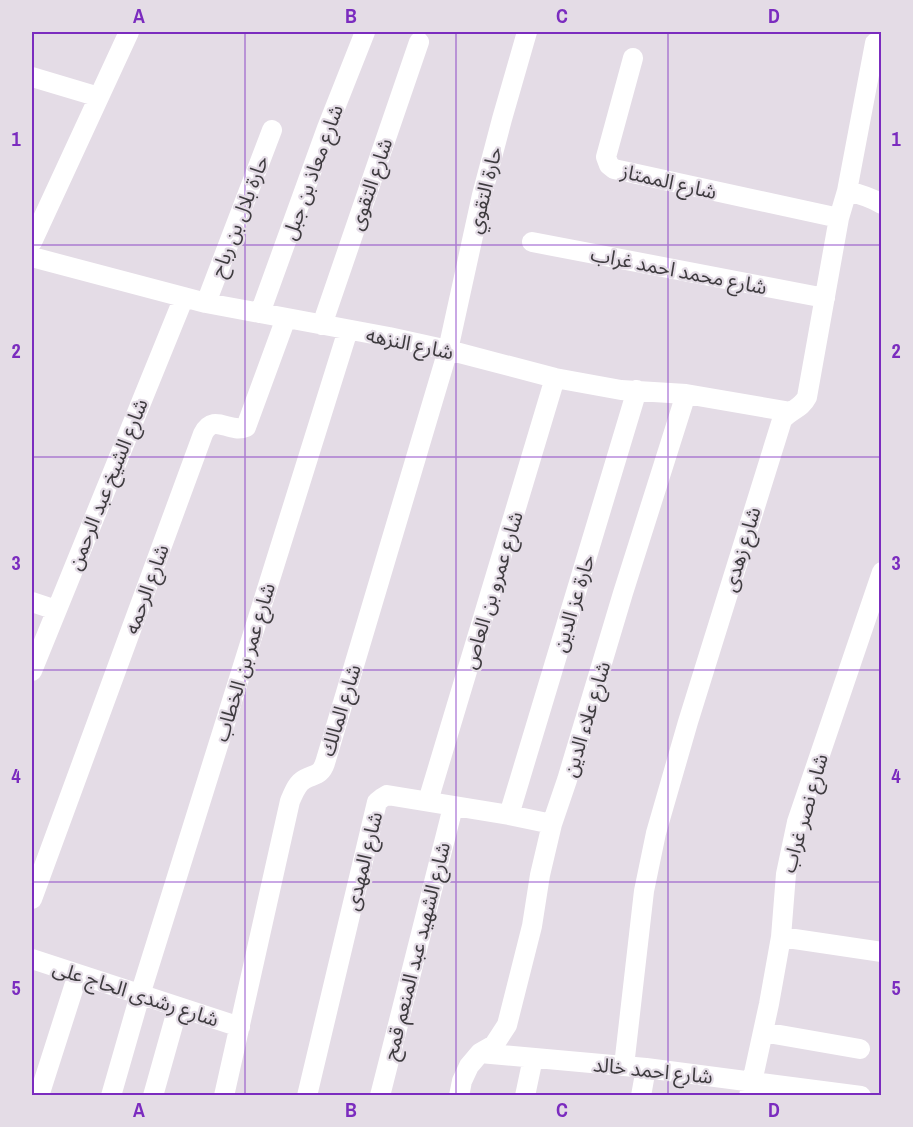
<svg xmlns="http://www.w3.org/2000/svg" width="913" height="1127" viewBox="0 0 913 1127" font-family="'Archivo Narrow','Noto Sans Arabic',sans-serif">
	<rect width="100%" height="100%" fill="#e4dce6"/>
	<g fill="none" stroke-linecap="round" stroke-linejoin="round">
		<path stroke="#fff" stroke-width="20" d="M633 58 606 157 609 165 614 169 839 218
			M32 77 99 97
			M847 191C860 194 870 197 882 204
			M32 242 129 32
			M532 242 825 298
			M32 257 206 303 389 337 448 350 555 378 621 390 686 394 791 412
			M206 303 272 130
			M260 313 327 128 365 32
			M322 325 419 42
			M32 602 56 610
			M32 671 184 297
			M428 801 555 378
			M509 815 637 390
			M32 899 203 434C214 412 229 434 246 427L286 318
			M781 937 882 952
			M32 959 240 1027
			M763 1032 860 1049
			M480 1053 646 1068 861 1096
			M624 1066 644 891 656 833 688 722 782 420C790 410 801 409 807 397L839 218 847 191 875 43
			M39 1096 78 974
			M111 1096 140 995 348 330
			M153 1096 178 1007
			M224 1096 290 801C294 792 297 783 305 779 315 774 321 775 325 763L448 350 482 195 502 119 527 32
			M307 1096 377 802 382 798 387 795 509 815 552 824
			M380 1096 453 807
			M459 1096 462 1081 469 1066 480 1053 494 1045 507 1025 532 926 540 875 552 824 567 780 623 593 686 394
			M525 1096 533 1058
			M641 1096 646 1068
			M749 1096 769 1004 781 937 786 874 797 822 882 572"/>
	</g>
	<path fill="none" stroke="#7b2cbf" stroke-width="1.5" stroke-opacity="0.55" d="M245 32V1096M456 32V1096M668 32V1096M32 245H882M32 457H882M32 670H882M32 882H882"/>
	<g text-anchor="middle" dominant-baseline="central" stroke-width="4.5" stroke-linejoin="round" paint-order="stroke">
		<g font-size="20" fill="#3e3b3f" stroke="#e4dce6">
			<text transform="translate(312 172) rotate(-70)">شارع معاذ بن جبل</text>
			<text transform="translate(669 181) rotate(13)">شارع الممتاز</text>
			<text transform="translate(370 184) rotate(-71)">شارع التقوى</text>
			<text transform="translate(484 190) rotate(-76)">حارة التقوي</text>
			<text transform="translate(239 216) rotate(-69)">حارة بلال بن رباح</text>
			<text transform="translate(679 270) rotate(11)">شارع محمد احمد غراب</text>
			<text transform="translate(410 343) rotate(12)">شارع النزهه</text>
			<text transform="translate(107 484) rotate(-68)">شارع الشيخ عبد الرحمن</text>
			<text transform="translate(741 549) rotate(-73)">شارع زهدى</text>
			<text transform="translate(146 589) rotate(-70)">شارع الرحمه</text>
			<text transform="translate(492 590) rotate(-73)">شارع عمرو بن العاص</text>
			<text transform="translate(573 603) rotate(-73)">حارة عز الدين</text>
			<text transform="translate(244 662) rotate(-73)">شارع عمر بن الخطاب</text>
			<text transform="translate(340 710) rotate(-73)">شارع المالك</text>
			<text transform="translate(586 719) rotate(-73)">شارع علاء الدين</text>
			<text transform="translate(804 813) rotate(-74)">شارع نصر غراب</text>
			<text transform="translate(363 861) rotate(-76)">شارع المهدى</text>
			<text transform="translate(416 951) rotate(-76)">شارع الشهيد عبد المنعم قمح</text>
			<text transform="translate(136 993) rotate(18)">شارع رشدى الحاج على</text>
			<text transform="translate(653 1070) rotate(6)">شارع احمد خالد</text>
		</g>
	</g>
	<rect width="913" height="1127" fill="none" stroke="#e4dce6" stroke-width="66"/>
	<rect x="33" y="33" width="847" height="1061" fill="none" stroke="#7b2cbf" stroke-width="2"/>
	<g font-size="20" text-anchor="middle" font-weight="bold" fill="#7b2cbf">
		<text x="139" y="23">A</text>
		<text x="351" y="23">B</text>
		<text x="562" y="23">C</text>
		<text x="774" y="23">D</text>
		<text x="16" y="146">1</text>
		<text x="896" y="146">1</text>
		<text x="16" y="358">2</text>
		<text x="896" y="358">2</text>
		<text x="16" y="570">3</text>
		<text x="896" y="570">3</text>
		<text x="16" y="783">4</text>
		<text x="896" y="783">4</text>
		<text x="16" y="995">5</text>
		<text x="896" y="995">5</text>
		<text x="139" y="1117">A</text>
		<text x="351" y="1117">B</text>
		<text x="562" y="1117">C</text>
		<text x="774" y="1117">D</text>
	</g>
</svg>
